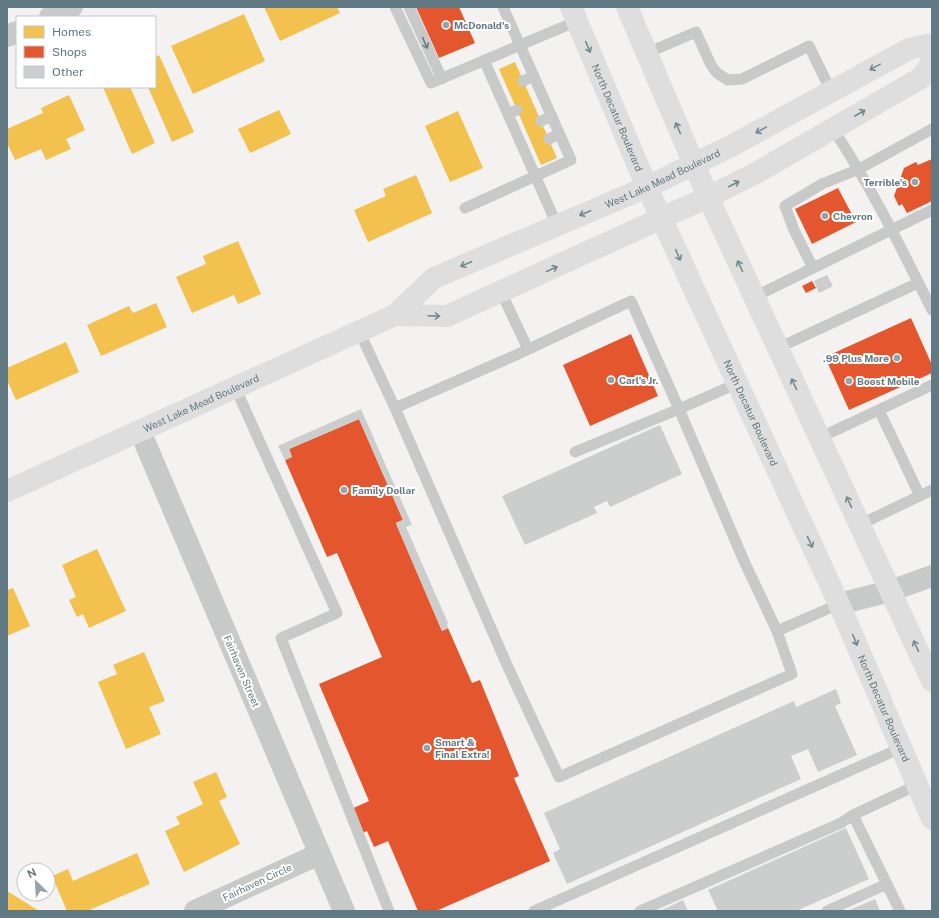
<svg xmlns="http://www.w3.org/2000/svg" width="939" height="918" viewBox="0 0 939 918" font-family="'Public Sans',sans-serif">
	<rect width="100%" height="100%" fill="#f3f2f0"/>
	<path fill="#f2c14e" d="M264 7H337L340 13 280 41Z
		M244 14 265 61 193 94 171 46Z
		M159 55 194 132 172 142 148 87H155V57Z
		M515 62 557 158 541 165 499 69Z
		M103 87H130L155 143 132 154Z
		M69 95 85 130 66 139 71 149 46 160 41 149 15 160 7 143V129L43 113 41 108Z
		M279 110 291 134 250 153 238 129Z
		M458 111 483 168 450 182 425 126Z
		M416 175 432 213 368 242 354 210 386 196 383 189Z
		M238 241 261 294 238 304 234 295 192 313 176 277 206 264 203 256Z
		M156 303 167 327 101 356 87 325 129 306 133 313Z
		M66 342 79 372 16 400 7 380V368Z
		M97 549 126 611 89 628 83 614 77 617 69 600 76 597 62 565Z
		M13 588 30 626 7 636V590Z
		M144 652 165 701 149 707 161 734 126 749 98 682 117 674 113 665Z
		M216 772 227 797 219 801 240 844 184 872 165 831 180 824 176 817 203 804 193 782Z
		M137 853 150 884 87 911H67L52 876 68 869 73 881Z
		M7 891 39 911H7Z"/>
	<path fill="#e4572e" d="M416 7H459L475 43 439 58Z
		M932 159V201L907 213 902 204 899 206 894 196 904 168 916 162 918 165Z
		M838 188 856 222 812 244 795 209Z
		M812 281 816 288 806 293 802 286Z
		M911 318 932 365V373L849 410 825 357Z
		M631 334 658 396 590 426 563 365Z
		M359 419 403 520 396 523 397 526 442 631 448 628 472 683 480 680 519 776 514 778 550 861 436 911H418L388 841 374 847 367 831 360 834 349 810 369 801 319 684 382 657 337 553 327 557 285 460 292 457 289 449Z"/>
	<path fill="#cccecd" d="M827 275 833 286 819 293 814 281Z
		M361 409 412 525 406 527 448 623 447 624 448 628 442 631 396 523 403 520 359 419 289 449 292 457 285 460 278 446Z
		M660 425 682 474 610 507 607 501 594 507 597 513 525 545 502 496Z
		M836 689 841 703 835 706 857 755 818 772 808 749 791 756 801 779 567 884 553 853 560 849 544 813 794 701 796 707Z
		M846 828 869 879 796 911H718L708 890Z
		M875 899 880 911H847Z
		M683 900 688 911H660Z"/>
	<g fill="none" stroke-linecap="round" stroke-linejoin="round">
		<path stroke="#c8caca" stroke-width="11" d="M395 7 431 83 577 21
			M409 7 442 79
			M647 53 696 32 711 65 717 73 728 80 742 79 809 46 831 91
			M484 60 557 225
			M523 81 534 76
			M508 114 517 110
			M541 121 552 116
			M833 129C871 186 901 248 932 310
			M549 139 559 134
			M465 208 571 160 503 7
			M813 268 932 210
			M501 292 528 349
			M754 297 813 268 794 230 785 206 822 184 859 169 932 129
			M359 331 395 408 516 355 631 301 679 409 736 384
			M778 348 918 283
			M235 387 337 613 281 638 389 911
			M395 408 507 665 559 777 792 674 777 631 839 604
			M879 410 920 496
			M819 438 932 385
			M575 452 679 409 744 561 777 631
			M859 525 932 490
			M534 911 901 748
			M640 911 841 823 853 815
			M827 911 887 884
			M900 911 853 815 917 785"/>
		<path stroke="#c8caca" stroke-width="22" d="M50 17 72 7
			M7 36 17 32
			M140 431 344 911
			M839 604 890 591 932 576
			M195 911 319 854"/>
		<g stroke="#dedede" stroke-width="22">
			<path id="s1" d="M571 7 647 187 839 604 932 819"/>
			<path d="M627 7 708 197 932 681"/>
			<path d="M395 315 447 316 708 197 756 173 921 78 932 62"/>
			<path id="s2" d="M7 491 395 315 434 278 647 187 733 145 909 49 932 44"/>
		</g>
	</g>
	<defs><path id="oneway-shaft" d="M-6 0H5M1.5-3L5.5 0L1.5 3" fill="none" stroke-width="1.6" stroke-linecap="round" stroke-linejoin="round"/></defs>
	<use stroke="#667d86" href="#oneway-shaft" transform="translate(425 43) rotate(66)"/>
	<g stroke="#748890">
		<use href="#oneway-shaft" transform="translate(588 47) rotate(67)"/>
		<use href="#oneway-shaft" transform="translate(875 67) rotate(151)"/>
		<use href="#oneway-shaft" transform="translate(860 113) rotate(-30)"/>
		<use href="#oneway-shaft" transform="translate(678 128) rotate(-113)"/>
		<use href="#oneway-shaft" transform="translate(761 130) rotate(151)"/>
		<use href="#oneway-shaft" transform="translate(734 184) rotate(-27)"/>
		<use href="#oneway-shaft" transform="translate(585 213) rotate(157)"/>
		<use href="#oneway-shaft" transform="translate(678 255) rotate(66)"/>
		<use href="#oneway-shaft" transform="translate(466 264) rotate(157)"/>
		<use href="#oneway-shaft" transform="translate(740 266) rotate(-115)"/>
		<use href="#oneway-shaft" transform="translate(552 269) rotate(-24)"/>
		<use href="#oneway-shaft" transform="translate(434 316) rotate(2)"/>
		<use href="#oneway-shaft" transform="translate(794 384) rotate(-115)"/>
		<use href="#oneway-shaft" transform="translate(849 502) rotate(-115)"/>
		<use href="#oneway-shaft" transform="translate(810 542) rotate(65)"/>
		<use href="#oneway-shaft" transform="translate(855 640) rotate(67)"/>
		<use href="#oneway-shaft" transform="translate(916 646) rotate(-115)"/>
	</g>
	<g fill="#94a3a8" stroke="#fff" stroke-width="1.5">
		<circle cx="446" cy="25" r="4"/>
		<circle cx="915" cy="182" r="4"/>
		<circle cx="825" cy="216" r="4"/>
		<circle cx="897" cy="358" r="4"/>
		<circle cx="611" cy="380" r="4"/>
		<circle cx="849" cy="381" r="4"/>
		<circle cx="344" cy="490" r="4"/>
		<circle cx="427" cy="748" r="4"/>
	</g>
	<g text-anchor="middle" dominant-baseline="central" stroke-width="4" stroke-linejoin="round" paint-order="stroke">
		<g font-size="10" font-weight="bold" fill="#617982" stroke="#fff" text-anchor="start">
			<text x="454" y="25">McDonald's</text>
			<text x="907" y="182" text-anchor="end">Terrible's</text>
			<text x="833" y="216">Chevron</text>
			<text x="889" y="358" text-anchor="end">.99 Plus More</text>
			<text x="619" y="380">Carl's Jr.</text>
			<text x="857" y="381">Boost Mobile</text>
			<text x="352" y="490">Family Dollar</text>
			<text x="435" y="742">Smart &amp;<tspan x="435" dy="12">Final Extra!</tspan></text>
		</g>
		<g font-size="10" fill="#617982" stroke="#fff">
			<text stroke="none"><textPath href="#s1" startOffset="120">North Decatur Boulevard</textPath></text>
			<text stroke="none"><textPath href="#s2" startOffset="729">West Lake Mead Boulevard</textPath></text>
			<text stroke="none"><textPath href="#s2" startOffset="213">West Lake Mead Boulevard</textPath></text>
			<text stroke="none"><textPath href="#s1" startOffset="444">North Decatur Boulevard</textPath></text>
			<text transform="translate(242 671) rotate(67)">Fairhaven Street</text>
			<text stroke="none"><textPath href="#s1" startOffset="768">North Decatur Boulevard</textPath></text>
			<text transform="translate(257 882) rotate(-25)">Fairhaven Circle</text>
		</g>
	</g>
	<rect width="939" height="918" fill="none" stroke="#617982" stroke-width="16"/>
	<rect x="16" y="16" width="140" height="72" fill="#ffffff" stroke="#c0c9cd"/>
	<rect x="24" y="26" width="20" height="12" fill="#f2c14e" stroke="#c0c9cd"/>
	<text x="52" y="36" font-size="12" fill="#617982">Homes</text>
	<rect x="24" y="46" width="20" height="12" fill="#e4572e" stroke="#c0c9cd"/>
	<text x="52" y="56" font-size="12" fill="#617982">Shops</text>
	<rect x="24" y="66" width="20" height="12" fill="#cccecd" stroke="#c0c9cd"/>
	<text x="52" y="76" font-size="12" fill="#617982">Other</text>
	<g transform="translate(36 882) rotate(335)"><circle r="19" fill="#ffffff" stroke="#c0c9cd"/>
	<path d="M0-3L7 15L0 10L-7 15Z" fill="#94a3a8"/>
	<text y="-6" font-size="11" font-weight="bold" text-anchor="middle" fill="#617982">N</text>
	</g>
</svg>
